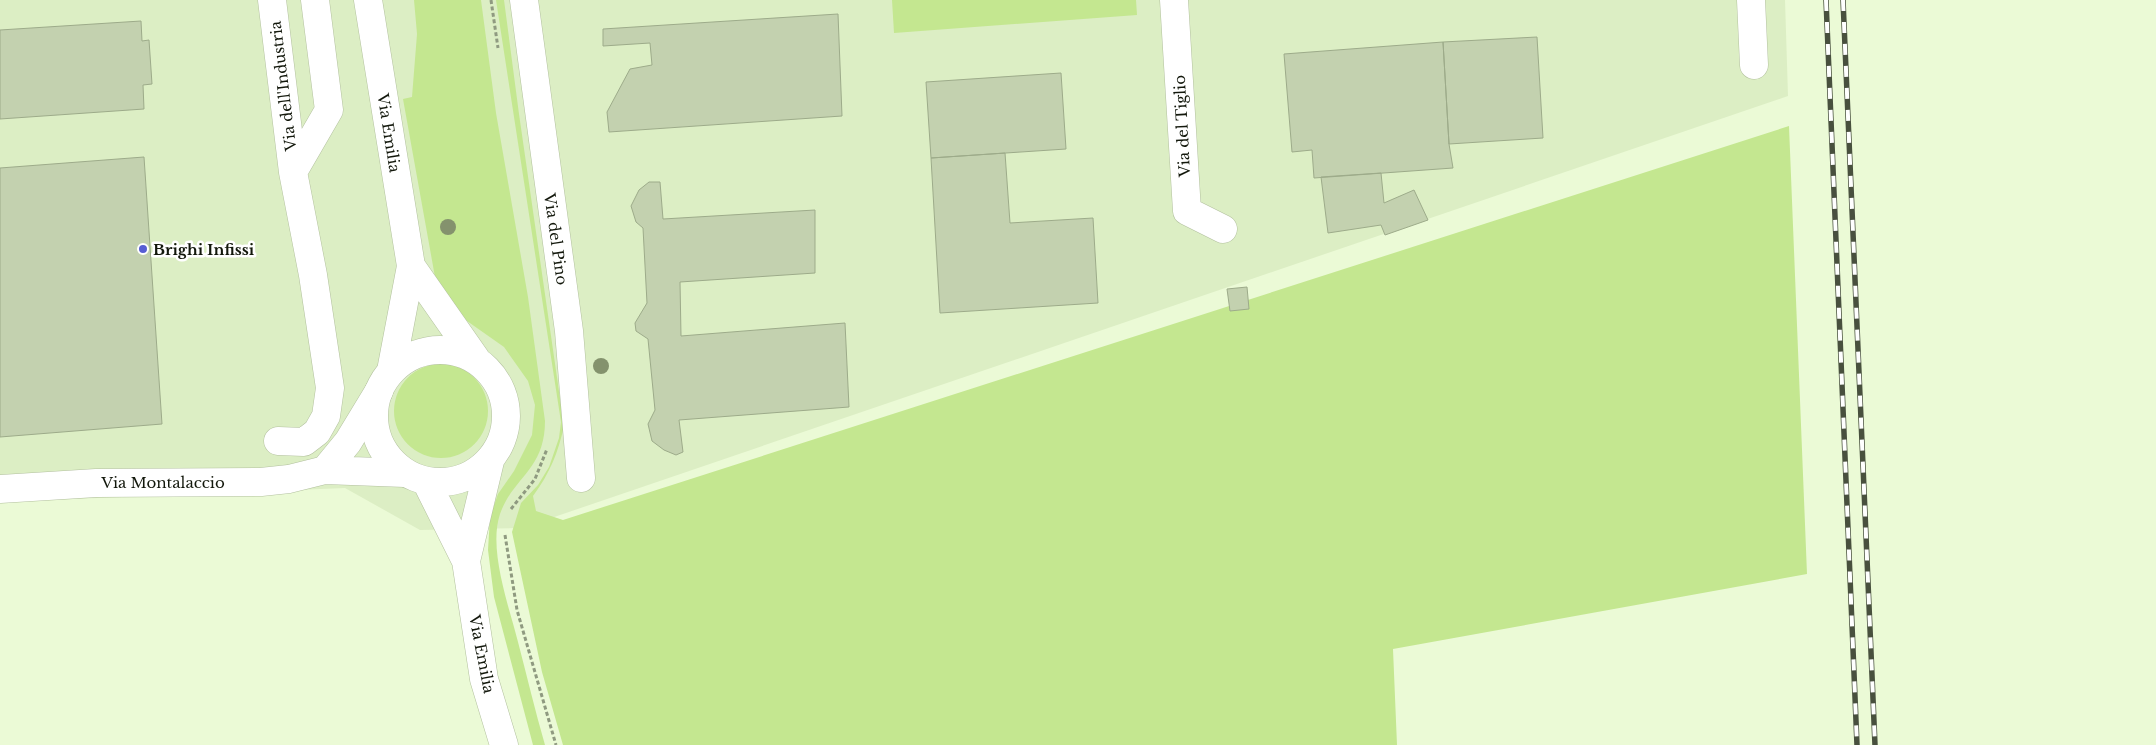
<svg xmlns="http://www.w3.org/2000/svg" width="2156" height="745" viewBox="0 0 2156 745" font-family="'Libre Baskerville',serif">
	<rect width="100%" height="100%" fill="#ebfad6"/>
	<path fill="#dceec4" d="M0 0H1785L1788 96 522 528 420 530 345 488 0 502Z"/>
	<path fill="#c4e790" d="M414 0H481L496 113 528 297 545 421C545 470 513 477 500 514 488 550 509 606 518 642 527 676 535 711 545 745H533L494 597 488 550 490 517 498 494 514 471 532 435 535 405 528 381 504 347 467 321 445 300 435 277 403 99 412 97 417 34Z
		M496 0H504L519 114 564 426C558 453 550 473 533 496L536 511 563 520 1789 126 1807 574 1393 649 1397 745H563L542 672 512 532 521 503 538 485 549 467 559 438 561 422Z
		M892 0H1136L1137 15 894 33Z
		M394 411a47 47 0 1 1 94 0a47 47 0 1 1-94 0Z"/>
	<path fill="#c3d1af" stroke="#9dab8a" d="M838 14 842 116 609 132 607 112 630 69 652 65 650 43 603 46V29Z
		M141 21 142 41 149 40 152 84 143 85 144 109 0 119V30Z
		M1537 37 1543 138 1449 144 1443 42Z
		M1443 42 1449 144 1453 168 1314 178 1312 150 1292 152 1284 54Z
		M1061 73 1066 149 931 158 926 82Z
		M1005 153 1010 223 1093 218 1098 303 940 313 931 158Z
		M144 157 162 424 0 437V168Z
		M1381 173 1384 203 1414 190 1428 220 1385 235 1381 225 1328 233 1321 177Z
		M649 182H660L663 219 815 210V273L680 282 681 336 845 323 849 407 679 420 683 452 676 455 664 450 652 441 648 424 655 410 648 339 636 331 635 323 647 303 643 228 636 222 631 206 639 190Z
		M1247 287 1249 309 1230 311 1227 289Z"/>
	<g fill="none" stroke-linecap="round" stroke-linejoin="round">
		<defs>
			<path id="street" d="M272 0 293 172 313 275 330 388 326 416 317 432 304 442 278 441
				M524 0 569 331 581 478
				M1174 0 1187 211 1223 229
				M1751 0 1754 65
				M293 172 329 110 315 0
				M325 470 348 442 379 391
				M0 489 96 483 261 482 289 479 325 470 405 473"/>
			<path id="primary" d="M368 0 411 266 391 371
				M411 266 476 359
				M374 416a66 66 0 1 1 132 0a66 66 0 1 1-132 0Z
				M426 481 466 561 484 679 504 745
				M466 561 490 461"/>
		</defs>
		<use href="#street" stroke="#b3c19f" stroke-width="29"/>
		<use href="#primary" stroke="#b3c19f" stroke-width="29"/>
		<path stroke="#8f9a80" stroke-width="3" stroke-dasharray="4 2.5" stroke-linecap="butt" d="M491 0 498 48
			M511 509 535 479 547 449
			M505 535 517 610 556 745"/>
		<use href="#street" stroke="#fff" stroke-width="28"/>
		<use href="#primary" stroke="#fff" stroke-width="28"/>
		<defs>
			<path id="rail" d="M1826 0 1857 745
				M1843 0 1875 745"/>
		</defs>
		<use href="#rail" stroke="#48503e" stroke-width="5.5"/>
		<use href="#rail" stroke="#fff" stroke-width="4" stroke-dasharray="11" stroke-linecap="butt"/>
	</g>
	<g fill="#84926d">
		<circle cx="448" cy="227" r="8"/>
		<circle cx="601" cy="366" r="8"/>
	</g>
	<circle fill="#575dd4" stroke="#fff" stroke-width="2" cx="143" cy="249" r="5"/>
	<g text-anchor="middle" dominant-baseline="central" stroke-width="5" stroke-linejoin="round" paint-order="stroke">
		<g font-size="15" fill="#13180c" stroke="#fff">
			<text transform="translate(283 86) rotate(-97)">Via dell'Industria</text>
			<text transform="translate(1182 126) rotate(-93)">Via del Tiglio</text>
			<text transform="translate(389 133) rotate(81)">Via Emilia</text>
			<text transform="translate(556 239) rotate(82)">Via del Pino</text>
			<text x="163" y="482">Via Montalaccio</text>
			<text transform="translate(482 654) rotate(79)">Via Emilia</text>
		</g>
		<g font-size="15" font-weight="bold" fill="#13180c" stroke="#fff" text-anchor="start">
			<text x="153" y="249">Brighi Infissi</text>
		</g>
	</g>
</svg>
